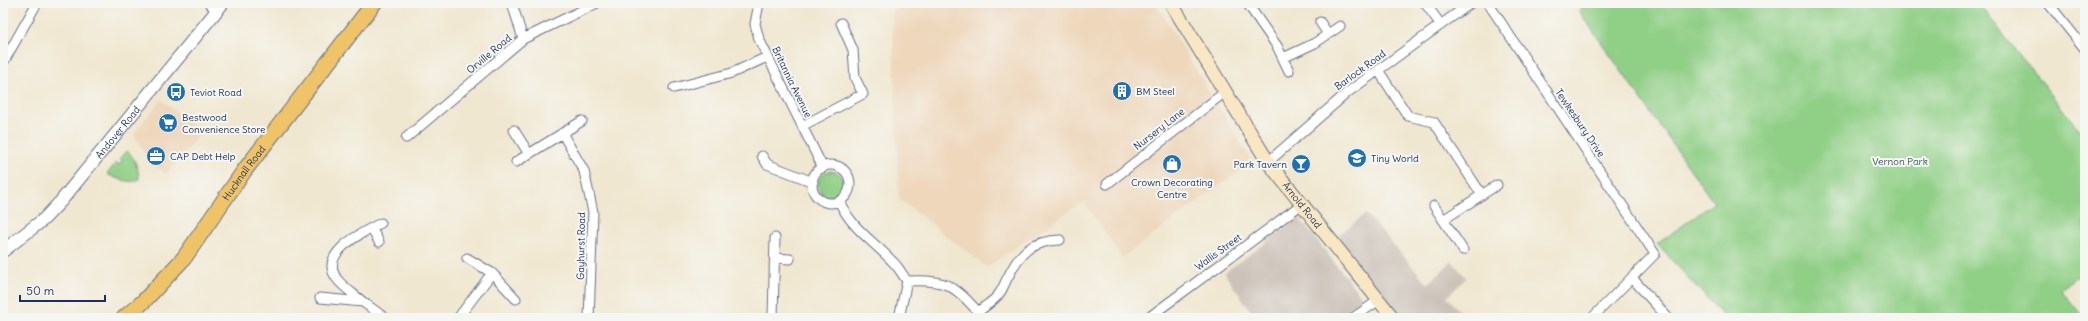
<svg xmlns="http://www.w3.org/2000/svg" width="2088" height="321" viewBox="0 0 2088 321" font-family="Delius,sans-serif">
	<rect width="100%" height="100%" fill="#f6f6f2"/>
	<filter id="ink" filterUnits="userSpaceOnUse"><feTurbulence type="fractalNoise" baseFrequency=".025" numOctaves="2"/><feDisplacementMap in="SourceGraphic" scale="8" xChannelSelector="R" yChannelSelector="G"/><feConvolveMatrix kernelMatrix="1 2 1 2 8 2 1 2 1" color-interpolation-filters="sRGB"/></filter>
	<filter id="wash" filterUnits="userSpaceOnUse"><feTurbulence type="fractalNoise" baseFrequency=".012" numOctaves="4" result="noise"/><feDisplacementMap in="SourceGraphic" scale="16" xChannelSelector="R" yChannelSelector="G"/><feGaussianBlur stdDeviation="0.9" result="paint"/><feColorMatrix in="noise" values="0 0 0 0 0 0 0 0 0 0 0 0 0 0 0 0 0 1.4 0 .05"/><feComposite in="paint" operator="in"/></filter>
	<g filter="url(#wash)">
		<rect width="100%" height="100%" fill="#f0e7d0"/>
		<path fill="#eed7bb" d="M909 3H1155L1252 161 1122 258 1084 201 987 267 899 199 892 11Z
			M161 100 202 131 166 174 147 159 134 133Z"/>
		<path fill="#ccc2b9" d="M1366 214 1428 284 1452 261 1466 278 1447 297 1466 318H1402L1334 238Z
			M1299 218 1363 299 1337 318H1256L1224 273Z"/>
		<path fill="#90cf86" stroke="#567f72" d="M1589 3H1978L2085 137V270L2061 290 2084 318H1725L1657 244 1714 203 1579 11Z
			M127 151C134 156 139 170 139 179 132 185 114 178 107 174L116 163 119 165 122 161 120 158Z
			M818 184a13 13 0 1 1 26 0a13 13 0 1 1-26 0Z"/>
	</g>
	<g filter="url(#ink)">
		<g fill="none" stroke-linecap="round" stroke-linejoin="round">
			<defs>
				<path id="minor" d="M209 3 217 11
					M512 3 523 39
					M759 3 755 24 759 39 823 168
					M1247 3 1277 46 1289 71
					M1425 3 1441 25
					M1488 3 1655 254 1592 318
					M2048 3 2085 49
					M1320 22 1328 34
					M1283 58 1315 43 1340 26
					M3 63 37 3
					M1378 70 1408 116 1434 122 1482 195
					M674 88 732 73 767 57
					M802 126 863 94 855 78 853 50 841 23
					M514 130 529 154
					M562 133 584 171 593 212 589 318
					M406 138 523 39 597 3
					M762 156 767 164 813 182
					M516 162 582 121
					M1268 162 1348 92 1471 3
					M812 184a19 19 0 1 1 38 0a19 19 0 1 1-38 0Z
					M1107 184 1225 92
					M839 201C853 230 871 239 892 261 898 266 902 274 907 281L899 318
					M1434 206 1463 250
					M1443 220 1497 185
					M371 228 379 242
					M467 258 492 273 516 299
					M775 258 790 259
					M1632 278 1668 318
					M907 281C944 279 954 284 978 312 985 306 994 301 999 294 1003 289 1005 282 1008 277 1020 252 1031 241 1060 240
					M320 298 363 302 385 318
					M363 302C355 295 343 287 337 279 317 253 364 232 381 223
					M458 318 492 273
					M773 318 775 238
					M1148 318 1302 204
					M1353 318 1379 300"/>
				<g id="tertiary">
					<path id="s1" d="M3 251 44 219 61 201 223 3"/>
				</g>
				<g id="secondary">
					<path id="s2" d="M1171 3 1268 162 1393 318"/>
				</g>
				<g id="primary">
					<path id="s3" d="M124 318 143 302 184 258 244 171 374 3"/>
				</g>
			</defs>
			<use href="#minor" stroke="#666f86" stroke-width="11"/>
			<use href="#tertiary" stroke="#666f86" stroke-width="14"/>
			<use href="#secondary" stroke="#666f86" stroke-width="15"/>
			<use href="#primary" stroke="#666f86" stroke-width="17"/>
			<use href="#minor" stroke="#fff" stroke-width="9"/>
			<use href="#tertiary" stroke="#fff" stroke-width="12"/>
			<use href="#secondary" stroke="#f9e7c3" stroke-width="13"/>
			<use href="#primary" stroke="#efc469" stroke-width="15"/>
		</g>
	</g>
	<defs>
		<symbol id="building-disc" viewBox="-11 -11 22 22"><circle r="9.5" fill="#1f6fb2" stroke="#f6f6f2"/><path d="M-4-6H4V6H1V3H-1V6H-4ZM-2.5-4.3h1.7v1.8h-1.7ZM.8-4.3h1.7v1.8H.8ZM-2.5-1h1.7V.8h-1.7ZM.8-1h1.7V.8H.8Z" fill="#fff"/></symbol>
		<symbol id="bus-disc" viewBox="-11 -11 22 22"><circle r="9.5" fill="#1f6fb2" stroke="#f6f6f2"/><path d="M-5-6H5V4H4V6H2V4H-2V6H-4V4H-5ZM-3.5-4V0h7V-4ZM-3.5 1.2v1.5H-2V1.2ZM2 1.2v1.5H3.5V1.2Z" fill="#fff"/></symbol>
		<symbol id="supermarket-disc" viewBox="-11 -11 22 22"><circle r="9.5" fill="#1f6fb2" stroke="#f6f6f2"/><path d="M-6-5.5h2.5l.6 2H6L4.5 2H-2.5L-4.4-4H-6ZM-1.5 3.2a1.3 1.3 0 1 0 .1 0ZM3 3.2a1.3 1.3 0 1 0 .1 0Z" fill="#fff"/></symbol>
		<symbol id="office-disc" viewBox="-11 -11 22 22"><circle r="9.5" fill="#1f6fb2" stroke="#f6f6f2"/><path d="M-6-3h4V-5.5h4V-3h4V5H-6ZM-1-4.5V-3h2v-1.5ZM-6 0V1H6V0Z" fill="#fff"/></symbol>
		<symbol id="school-disc" viewBox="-11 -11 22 22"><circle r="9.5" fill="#1f6fb2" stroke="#f6f6f2"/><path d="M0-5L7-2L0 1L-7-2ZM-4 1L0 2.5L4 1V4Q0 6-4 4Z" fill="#fff"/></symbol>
		<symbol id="shop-disc" viewBox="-11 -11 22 22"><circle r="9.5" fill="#1f6fb2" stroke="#f6f6f2"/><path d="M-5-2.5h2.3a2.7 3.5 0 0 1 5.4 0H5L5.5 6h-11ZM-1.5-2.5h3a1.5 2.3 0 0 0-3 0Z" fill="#fff"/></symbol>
		<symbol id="bar-disc" viewBox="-11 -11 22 22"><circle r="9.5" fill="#1f6fb2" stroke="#f6f6f2"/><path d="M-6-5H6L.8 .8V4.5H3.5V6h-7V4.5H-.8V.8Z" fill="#fff"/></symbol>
	</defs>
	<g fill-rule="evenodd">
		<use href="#building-disc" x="1111" y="80" width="22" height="22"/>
		<use href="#bus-disc" x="165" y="81" width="22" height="22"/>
		<use href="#supermarket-disc" x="157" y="112" width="22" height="22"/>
		<use href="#office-disc" x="145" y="145" width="22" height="22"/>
		<use href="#school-disc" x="1346" y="147" width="22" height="22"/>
		<use href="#shop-disc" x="1161" y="153" width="22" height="22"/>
		<use href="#bar-disc" x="1290" y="153" width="22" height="22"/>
	</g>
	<g text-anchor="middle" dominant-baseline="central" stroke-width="4" stroke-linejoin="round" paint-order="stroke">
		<g font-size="10" fill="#1b2f5e" stroke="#f6f6f2">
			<text transform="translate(489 54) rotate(-40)">Orville Road</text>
			<text transform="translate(1360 70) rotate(-36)">Barlock Road</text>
			<text transform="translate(792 82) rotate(64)">Britannia Avenue</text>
			<text transform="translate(1580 123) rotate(56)">Tewkesbury Drive</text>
			<text transform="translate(1159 129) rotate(-38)">Nursery Lane</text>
			<text stroke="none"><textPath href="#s1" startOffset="166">Andover Road</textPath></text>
			<text stroke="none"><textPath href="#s3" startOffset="189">Hucknall Road</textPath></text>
			<text stroke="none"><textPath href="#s2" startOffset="241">Arnold Road</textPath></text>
			<text transform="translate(581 246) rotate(-89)">Gayhurst Road</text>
			<text transform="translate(1218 252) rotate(-36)">Wallis Street</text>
		</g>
		<g font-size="10" fill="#1b2f5e" stroke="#f6f6f2" text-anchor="start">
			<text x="1136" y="91">BM Steel</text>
			<text x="190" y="92">Teviot Road</text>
			<text x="182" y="117">Bestwood<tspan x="182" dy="12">Convenience Store</tspan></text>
			<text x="170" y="156">CAP Debt Help</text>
			<text x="1371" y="158">Tiny World</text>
			<text x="1287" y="164" text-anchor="end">Park Tavern</text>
			<text x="1172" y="182" text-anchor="middle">Crown Decorating<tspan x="1172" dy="12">Centre</tspan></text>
		</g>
		<g font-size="10" fill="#385768" stroke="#f6f6f2">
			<text x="1900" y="161">Vernon Park</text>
		</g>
	</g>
	<rect width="2088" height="321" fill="none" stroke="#f6f6f2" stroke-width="16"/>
	<path d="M20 295v6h85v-6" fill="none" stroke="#1b2f5e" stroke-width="2"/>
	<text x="26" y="295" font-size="12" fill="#1b2f5e" stroke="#f6f6f2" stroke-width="3" paint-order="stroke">50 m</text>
</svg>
